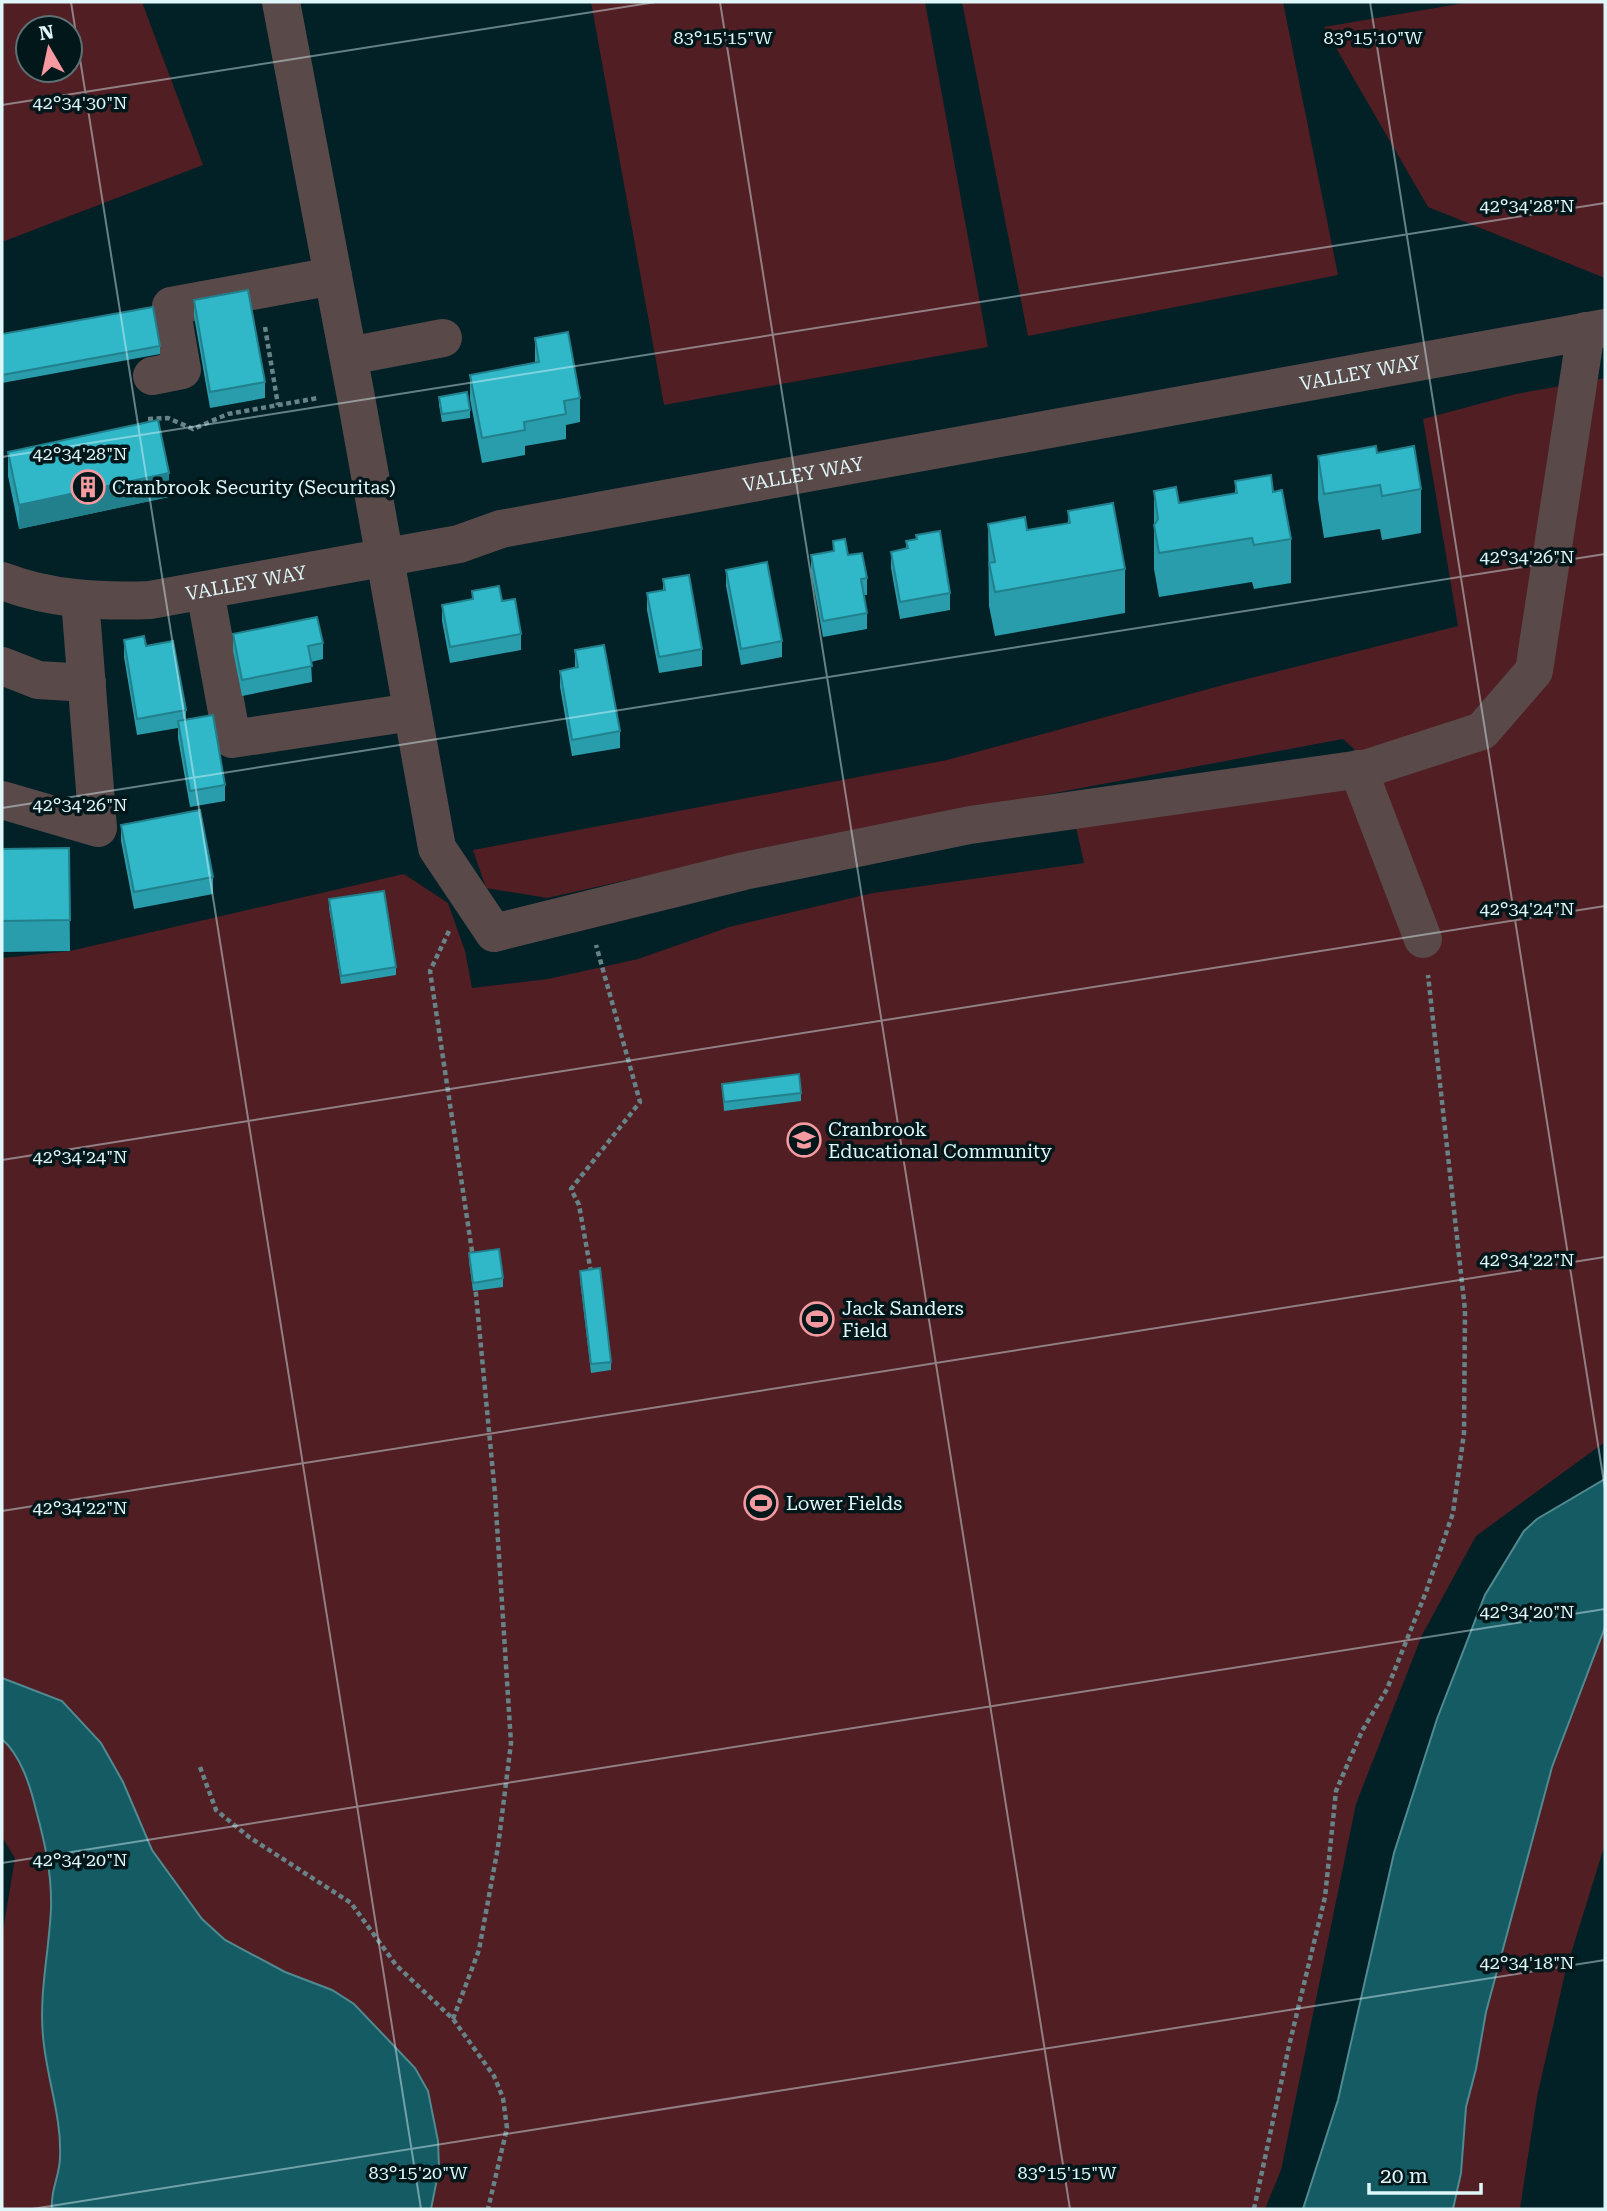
<svg xmlns="http://www.w3.org/2000/svg" width="1607" height="2211" viewBox="0 0 1607 2211" font-family="'Roboto Serif',serif">
	<rect width="100%" height="100%" fill="#012126"/>
	<path fill="#501e23" fill-rule="evenodd" d="M2 2H142L203 165 2 242ZM28 28H70V70H28Z
		M591 2H925L988 347 664 405Z
		M962 2H1283L1338 275 1028 336Z
		M1470 2H1605V278L1428 207 1324 27Z
		M1605 378V1442L1476 1536 1422 1635 1356 1804 1281 2170 1265 2209H431L439 2169 438 2141 428 2091 415 2068 354 2004 332 1990 285 1972 225 1940 202 1919 152 1850 123 1782 101 1743 62 1701 2 1678V958L70 951 404 874 448 903 465 951 472 988 548 979 638 959 729 927 873 893 1084 863 1074 819 1388 780 1343 739 815 838 547 898 486 888 473 850 947 760 1223 685 1458 626 1423 419 1516 394Z
		M1605 1627V1844L1565 1973 1537 2097 1520 2209H1453L1461 2173 1466 2107 1476 2069 1486 2012 1552 1767Z
		M2 1739C21 1756 30 1785 36 1810 45 1843 52 1874 51 1909 49 1952 39 1993 43 2036 46 2076 62 2117 60 2157 60 2175 50 2190 52 2209H2V1937L15 1858 2 1837Z"/>
	<path fill="#145b64" stroke="#518a91" stroke-width="2" d="M1605 1479V1627L1552 1767 1486 2012 1476 2069 1466 2107 1461 2173 1453 2209H1303L1338 2100 1394 1853 1437 1719 1485 1595 1524 1531 1537 1519Z
		M2 1678 62 1701 101 1743 123 1782 152 1850 202 1919 225 1940 285 1972 332 1990 354 2004 415 2068 428 2091 438 2141 439 2169 431 2209H52C50 2190 60 2176 60 2157 62 2117 46 2076 43 2036 39 1993 49 1952 51 1909 52 1874 45 1843 36 1810 30 1785 21 1756 2 1739Z"/>
	<g fill="none" stroke-linecap="round" stroke-linejoin="round">
		<path stroke="#678387" stroke-width="4.5" stroke-dasharray="5 3.5" stroke-linecap="butt" d="M265 327 278 405
			M148 419 168 418 193 429 228 414 318 398
			M449 931 430 971 473 1258
			M591 1272 579 1205 571 1189 640 1102 596 945
			M200 1767 216 1810 249 1837 351 1903 396 1965 453 2019 494 2076 503 2098 507 2128 488 2209
			M453 2019 479 1950 498 1847 511 1743 495 1494 475 1284
			M1254 2209 1289 2046 1325 1897 1336 1791 1362 1731 1387 1689 1426 1592 1453 1513 1464 1433 1465 1310 1428 975"/>
		<g stroke="#594949" stroke-width="38">
			<path d="M281 2 355 392 437 848 494 933 744 871 970 825 1368 768 1482 731 1534 671 1586 331"/>
			<path d="M349 356 443 338"/>
			<path d="M152 376 182 370 171 306 333 276"/>
			<path id="s1" d="M2 581C49 599 99 602 150 600L459 544 501 529 604 510 1605 328"/>
			<path d="M205 591 232 739 412 712"/>
			<path d="M2 666 38 680 87 683"/>
			<path d="M1358 769 1423 939"/>
			<path d="M2 800 98 828 80 599"/>
		</g>
	</g>
	<path fill="#299dac" d="M194 300 265 382V398L210 408 194 316Z
		M2 334 160 346V354L2 383Z
		M535 338 580 398V422L566 425V439L525 446V455L482 463 470 399V375L535 363Z
		M439 397 470 410V418L442 422 439 405Z
		M8 452 169 497 19 529 8 476Z
		M1377 453 1421 489V533L1382 540 1380 529 1324 538 1318 499V456Z
		M1235 481 1273 492 1291 539V583L1254 589 1252 582 1159 597 1154 569V491L1179 503 1235 493Z
		M1068 511 1125 569V613L995 636 989 606 988 524 1027 530 1068 523Z
		M916 535 950 593V610L900 619 891 568V552L906 549V541L916 539Z
		M833 541 848 555 867 578V595H864L867 613V629L823 637 811 571V555L833 551Z
		M726 570 782 641V657L741 665 726 586Z
		M663 579 702 649V666L659 673 647 610V593L663 590Z
		M472 591 502 601 521 634V650L450 663 442 621V605L472 600Z
		M233 634 323 643V659L311 662 312 682 242 696 233 651Z
		M124 640 146 646 186 710V720L225 785V801L190 807 178 738V728L137 735 124 657Z
		M575 650 620 731V748L572 756 560 687V671L575 668Z
		M121 825 213 877V894L134 909 121 841Z
		M69 848 70 951 2 952V849Z
		M329 899 396 967V975L341 984 329 908Z
		M722 1084 801 1093V1101L724 1111Z
		M469 1253 503 1278V1287L473 1291 469 1261Z
		M580 1271 611 1362V1370L591 1373 580 1279Z"/>
	<path fill="#22808c" d="M169 473V497L19 529V505Z"/>
	<path fill="#30b7c8" stroke="#22808c" stroke-width="2" d="M248 290 265 382 210 392 194 300Z
		M153 307 160 346 2 375V334Z
		M568 332 580 398 564 401 566 414 524 422 525 430 482 438 470 375 539 362 535 338Z
		M467 392 470 410 442 414 439 397Z
		M158 420 169 473 19 505 8 452Z
		M1376 446 1377 453 1414 446 1421 489 1382 496 1380 485 1324 494 1318 456Z
		M1271 475 1273 492 1282 490 1291 539 1254 545 1252 538 1159 553 1154 525 1158 519 1154 491 1176 487 1179 503 1237 493 1235 481Z
		M1113 503 1125 569 995 592 989 563 995 562 988 524 1025 517 1027 530 1070 523 1068 511Z
		M940 531 950 593 900 602 891 552 908 548 906 541 917 539 916 535Z
		M845 539 848 555 862 553 867 578 861 579 867 613 823 621 811 555 834 551 833 541Z
		M767 562 782 641 741 649 726 570Z
		M689 575 702 649 659 657 647 593 665 590 663 579Z
		M499 586 502 601 515 599 521 634 450 647 442 605 473 599 472 591Z
		M317 617 323 643 308 646 312 666 242 680 233 634Z
		M144 636 146 646 173 641 186 710 137 719 124 640Z
		M604 645 620 731 572 740 560 671 578 667 575 650Z
		M213 715 225 785 190 791 178 721Z
		M200 810 213 877 134 892 121 825Z
		M69 848 70 920 2 921V849Z
		M384 891 396 967 341 976 329 899Z
		M799 1074 801 1093 724 1102 722 1084Z
		M499 1249 503 1278 473 1283 469 1253Z
		M600 1268 611 1362 591 1364 580 1271Z"/>
	<path fill="none" stroke="#e0f7fa" stroke-width="2" stroke-opacity="0.45" d="M71 2 421 2209M720 2 1070 2209M1370 2 1605 1489M2 105 656 2M2 457 1605 203M2 808 1605 554M2 1160 1605 906M2 1511 1605 1257M2 1863 1605 1609M32 2209 1605 1960"/>
	<defs>
		<symbol id="building-ring" viewBox="-11 -11 22 22"><circle r="9.5" fill="#02171a" stroke="#f49aa0" stroke-width="1.5"/><path d="M-4-6H4V6H1V3H-1V6H-4ZM-2.5-4.3h1.7v1.8h-1.7ZM.8-4.3h1.7v1.8H.8ZM-2.5-1h1.7V.8h-1.7ZM.8-1h1.7V.8H.8Z" fill="#f49aa0"/></symbol>
		<symbol id="school-ring" viewBox="-11 -11 22 22"><circle r="9.5" fill="#02171a" stroke="#f49aa0" stroke-width="1.5"/><path d="M0-5L7-2L0 1L-7-2ZM-4 1L0 2.5L4 1V4Q0 6-4 4Z" fill="#f49aa0"/></symbol>
		<symbol id="stadium-ring" viewBox="-11 -11 22 22"><circle r="9.5" fill="#02171a" stroke="#f49aa0" stroke-width="1.5"/><path d="M0-5a6.5 5 0 1 0 0 10a6.5 5 0 1 0 0-10ZM-3.5-1.8h7v3.6h-7Z" fill="#f49aa0"/></symbol>
	</defs>
	<g fill-rule="evenodd">
		<use href="#building-ring" x="69" y="468" width="38" height="38"/>
		<use href="#school-ring" x="785" y="1121" width="38" height="38"/>
		<use href="#stadium-ring" x="798" y="1300" width="38" height="38"/>
		<use href="#stadium-ring" x="742" y="1484" width="38" height="38"/>
	</g>
	<g text-anchor="middle" dominant-baseline="central" stroke-width="7" stroke-linejoin="round" paint-order="stroke">
		<g font-size="19" fill="#e0f7fa" stroke="#02171a">
			<text stroke="none"><textPath href="#s1" startOffset="1382">VALLEY WAY</textPath></text>
			<text stroke="none"><textPath href="#s1" startOffset="816">VALLEY WAY</textPath></text>
			<text stroke="none"><textPath href="#s1" startOffset="248">VALLEY WAY</textPath></text>
		</g>
		<g font-size="19" fill="#e0f7fa" stroke="#02171a" text-anchor="start">
			<text x="112" y="487">Cranbrook Security (Securitas)</text>
			<text x="828" y="1129">Cranbrook<tspan x="828" dy="22">Educational Community</tspan></text>
			<text x="842" y="1308">Jack Sanders<tspan x="842" dy="22">Field</tspan></text>
			<text x="786" y="1503">Lower Fields</text>
		</g>
	</g>
	<g font-size="18" text-anchor="middle" fill="#e0f7fa" stroke="#02171a" stroke-width="7" stroke-linejoin="round" paint-order="stroke">
		<text x="723" y="44">83°15'15"W</text>
		<text x="1373" y="44">83°15'10"W</text>
		<text x="80" y="109">42°34'30"N</text>
		<text x="1527" y="212">42°34'28"N</text>
		<text x="80" y="460">42°34'28"N</text>
		<text x="1527" y="563">42°34'26"N</text>
		<text x="80" y="811">42°34'26"N</text>
		<text x="1527" y="915">42°34'24"N</text>
		<text x="80" y="1163">42°34'24"N</text>
		<text x="1527" y="1266">42°34'22"N</text>
		<text x="80" y="1514">42°34'22"N</text>
		<text x="1527" y="1618">42°34'20"N</text>
		<text x="80" y="1866">42°34'20"N</text>
		<text x="1527" y="1969">42°34'18"N</text>
		<text x="418" y="2179">83°15'20"W</text>
		<text x="1067" y="2179">83°15'15"W</text>
	</g>
	<rect width="1607" height="2211" fill="none" stroke="#e0f7fa" stroke-width="7"/>
	<g transform="translate(49 49) rotate(351)"><circle r="33" fill="#02171a" stroke="#5b7174" stroke-width="2"/>
	<path d="M0-5L12 26L0 18L-12 26Z" fill="#f49aa0"/>
	<text y="-10" font-size="19" font-weight="bold" text-anchor="middle" fill="#e0f7fa">N</text>
	</g>
	<path d="M1369 2183v10h112v-10" fill="none" stroke="#e0f7fa" stroke-width="3.5"/>
	<text x="1380" y="2183" font-size="21" fill="#e0f7fa" stroke="#02171a" stroke-width="5" paint-order="stroke">20 m</text>
</svg>
